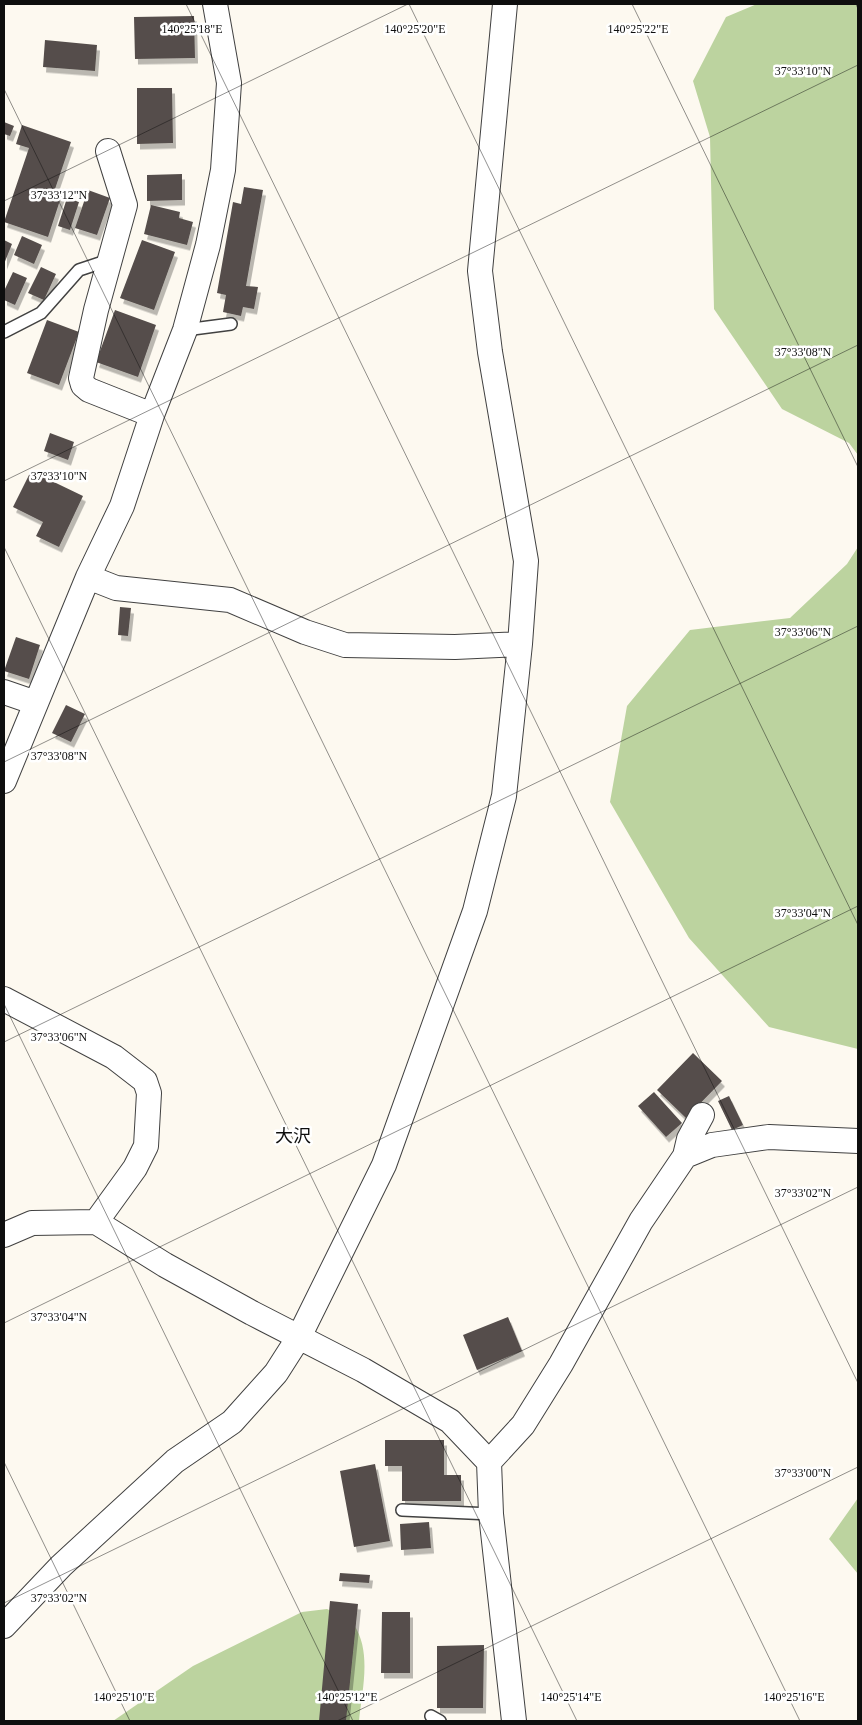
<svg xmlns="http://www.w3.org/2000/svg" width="862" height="1725" viewBox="0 0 862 1725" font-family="'Times New Roman','Noto Sans JP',serif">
	<defs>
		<filter id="shadow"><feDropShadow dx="3" dy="5.5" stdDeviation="0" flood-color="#0004"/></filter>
	</defs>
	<rect width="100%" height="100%" fill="#fdf9f0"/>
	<path fill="#bcd39f" d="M757 4H858V455L849 443 782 409 714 309 710 137 693 81 726 17Z
		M858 547V1049L769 1027 689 938 610 802 627 706 690 630 790 618 847 564Z
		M858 1498V1574L829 1539Z
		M327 1609C335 1613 349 1618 354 1625 372 1652 362 1691 359 1721H113L193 1666 302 1612Z"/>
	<path fill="#554e4b" filter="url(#shadow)" d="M194 16 195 58 135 59 134 17Z
		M45 40 97 45 95 71 43 67Z
		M137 88H172L173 143 137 144Z
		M4 122 14 126 10 136 4 134Z
		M22 125 71 142 55 189 63 191 48 237 4 222 29 148 16 144Z
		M182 174V200L147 201V175Z
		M244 187 263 190 246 286 258 287 254 309 243 307 241 316 223 312 226 295 217 293 233 202 241 204Z
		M88 190 110 198 97 235 75 228Z
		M67 198 79 202 70 230 58 226Z
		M151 205 180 212 179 218 193 222 187 245 144 234Z
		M22 236 42 245 34 264 14 255Z
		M4 240 12 244 4 264Z
		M142 240 175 252 154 310 120 298Z
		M41 267 56 274 44 300 28 293Z
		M13 272 27 278 15 305 4 300V291Z
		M115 310 156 325 138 377 96 362Z
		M47 320 79 332 59 385 27 373Z
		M50 433 74 442 68 460 44 451Z
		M31 471 83 496 59 547 36 536 43 522 13 507Z
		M120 607 131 608 128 636 118 635Z
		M16 637 40 645 29 679 4 671Z
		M66 705 85 714 71 742 52 733Z
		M693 1053 722 1081 686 1118 657 1090Z
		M654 1092 682 1123 666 1137 638 1106Z
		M729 1096 743 1125 732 1130 718 1101Z
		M508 1317 522 1351 477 1370 463 1335Z
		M385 1440H444V1475H461V1501H402V1466H385Z
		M375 1464 390 1541 354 1547 340 1471Z
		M429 1522 431 1548 401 1550 400 1524Z
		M340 1573 370 1575 369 1583 339 1581Z
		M330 1601 358 1604 346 1721H319Z
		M382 1612H410V1673H381Z
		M484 1645 483 1708H437V1646Z"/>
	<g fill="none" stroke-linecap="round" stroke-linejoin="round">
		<defs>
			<path id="service" d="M185 330 231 324
				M4 332 41 313 79 270 109 260
				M402 1510 491 1514
				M431 1716 440 1721"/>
			<path id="minor" d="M108 151 125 205 96 310 81 378 83 385 89 390 152 415
				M88 577 116 588 230 600 305 632 345 645 455 647 520 644
				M4 692 36 703
				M4 781 88 577 122 506 152 415 185 330 208 245 223 170 229 83 215 4
				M4 999 114 1057 145 1081 149 1093 146 1146 135 1168 96 1222
				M685 1156 712 1145 769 1137 858 1141
				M4 1235 32 1223 96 1222 165 1265 252 1313 363 1370 450 1421 489 1462 491 1514 514 1721
				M489 1462 523 1425 561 1364 641 1221 685 1156 689 1139 702 1115
				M4 1626 61 1566 175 1461 232 1422 276 1373 299 1337 384 1165 475 911 504 796 520 644 526 561 490 352 480 271 505 4"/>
		</defs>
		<use href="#service" stroke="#414141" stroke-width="14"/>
		<use href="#minor" stroke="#414141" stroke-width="26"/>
		<use href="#service" stroke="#fff" stroke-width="11"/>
		<use href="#minor" stroke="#fff" stroke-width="24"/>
	</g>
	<path fill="none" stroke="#0e0e0e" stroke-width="1" stroke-opacity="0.45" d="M186 4 858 1383M409 4 858 925M632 4 858 467M856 4 858 9M4 89 800 1721M4 201 408 4M4 481 858 65M4 547 577 1721M4 762 858 345M4 1004 353 1721M4 1042 858 626M4 1323 858 906M4 1462 130 1721M4 1603 858 1187M337 1721 858 1467"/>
	<g text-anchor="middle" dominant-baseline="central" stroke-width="5" stroke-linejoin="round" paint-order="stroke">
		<g font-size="18" fill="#0e0e0e" stroke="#fff">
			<text x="293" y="1136">大沢</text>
		</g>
	</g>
	<g font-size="12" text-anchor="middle" fill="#0e0e0e" stroke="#fff" stroke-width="5" stroke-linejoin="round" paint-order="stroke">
		<text x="192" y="33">140°25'18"E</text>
		<text x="415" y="33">140°25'20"E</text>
		<text x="638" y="33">140°25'22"E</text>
		<text x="803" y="75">37°33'10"N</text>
		<text x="59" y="199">37°33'12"N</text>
		<text x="803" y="356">37°33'08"N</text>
		<text x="59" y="480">37°33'10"N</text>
		<text x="803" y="636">37°33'06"N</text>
		<text x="59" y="760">37°33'08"N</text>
		<text x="803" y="917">37°33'04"N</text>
		<text x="59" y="1041">37°33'06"N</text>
		<text x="803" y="1197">37°33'02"N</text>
		<text x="59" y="1321">37°33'04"N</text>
		<text x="803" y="1477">37°33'00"N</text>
		<text x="59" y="1602">37°33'02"N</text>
		<text x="124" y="1701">140°25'10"E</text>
		<text x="347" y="1701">140°25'12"E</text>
		<text x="571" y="1701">140°25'14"E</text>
		<text x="794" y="1701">140°25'16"E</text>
	</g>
	<rect width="862" height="1725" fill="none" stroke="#0e0e0e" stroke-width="10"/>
</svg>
